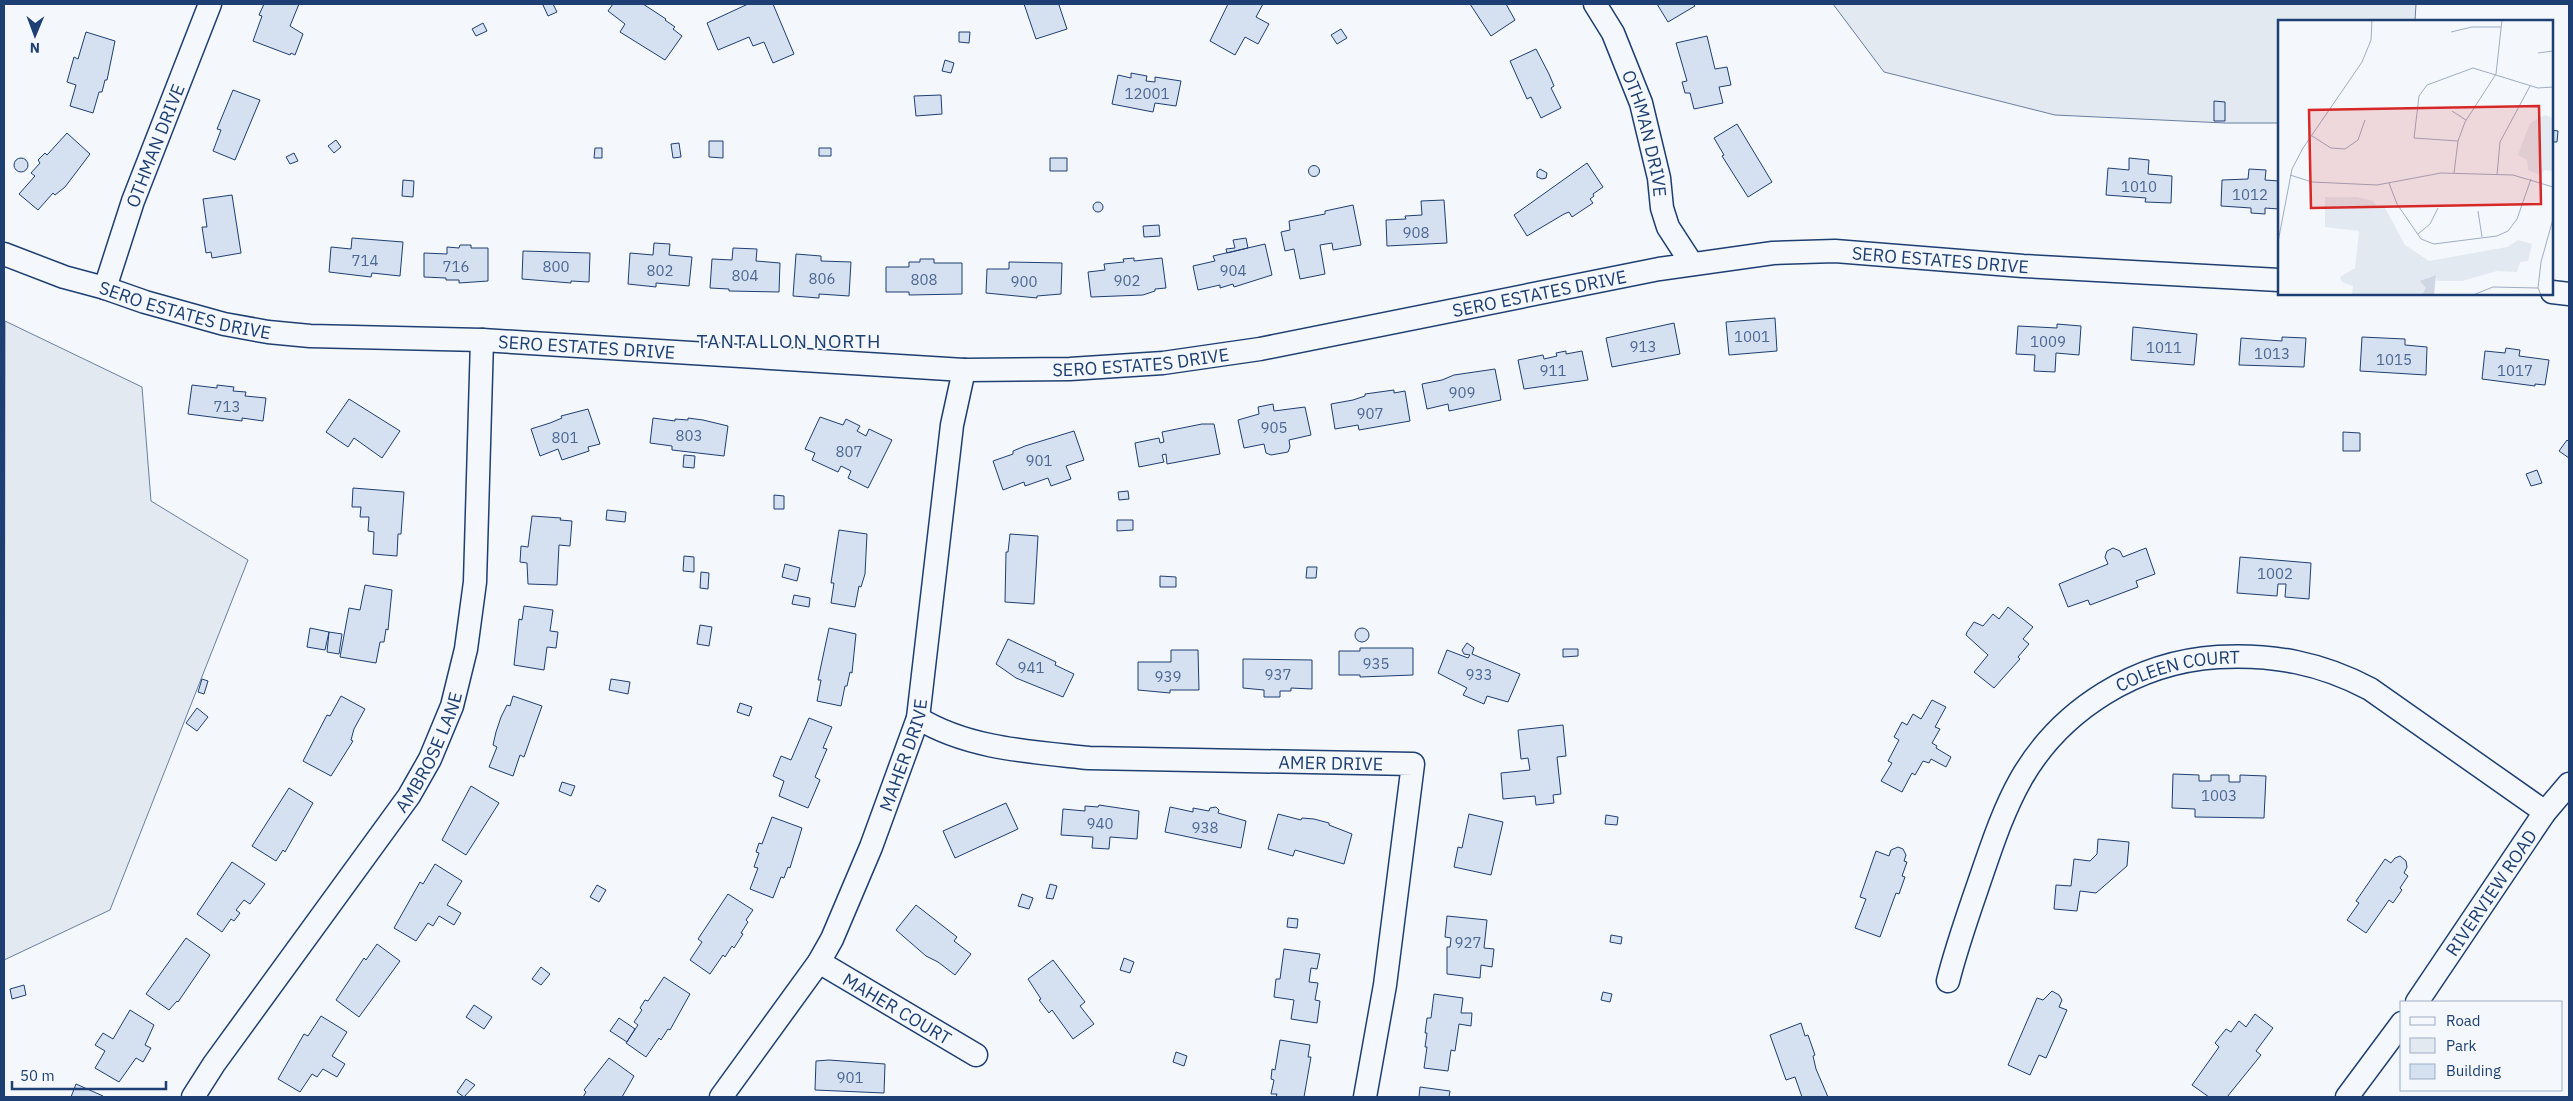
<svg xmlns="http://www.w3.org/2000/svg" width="2573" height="1101" viewBox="0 0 2573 1101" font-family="'IBM Plex Sans',sans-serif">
	<rect width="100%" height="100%" fill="#f4f7fb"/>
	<path fill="#e3e9f0" stroke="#687fa3" d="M1833 4H2416L2415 21H2279V123H2225L2055 115 1884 72Z
		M5 321 142 387 151 501 248 560 110 910 4 960Z"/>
	<path fill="#d5e0f0" stroke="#1d3f73" d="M264 4H299L290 26 303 34 295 55 291 53 290 55 253 41 262 16 259 15Z
		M546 4H553L557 12 548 16 543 5Z
		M613 4H643L666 19 665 20 675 27 673 29 682 36 665 60 620 32 625 24 608 11Z
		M748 4H773L794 54 773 63 764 42 753 46 749 37 718 50 707 23Z
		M1024 4H1062L1059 5 1067 29 1036 39Z
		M1228 4H1263L1256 17 1269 24 1258 44 1245 37 1235 55 1210 41Z
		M1470 4H1506L1515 20 1491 36Z
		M1657 4H1693L1695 6 1668 22Z
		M483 23 487 31 476 36 472 29Z
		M1341 29 1347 38 1337 44 1331 35Z
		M86 32 115 41 107 80H105L102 92H99L93 113 70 106 76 85 67 82 74 57 78 59Z
		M959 32H970L969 43 959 42Z
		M1707 36 1715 69 1727 67 1731 85 1719 87 1723 103 1694 109 1690 93H1685L1682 82 1687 81 1676 43Z
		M1536 49 1549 74 1554 86 1551 88 1561 108 1541 118 1531 97 1527 99 1510 61Z
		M945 60 954 63 951 73 942 71Z
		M1131 73 1147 76 1146 81 1155 82V77L1181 81 1176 106 1155 103 1153 112 1112 104 1118 75 1131 78Z
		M233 90 260 100 235 160 213 151 221 130 217 129Z
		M941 95 942 114 916 116 914 96Z
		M2214 101 2225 102V121H2214Z
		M1737 124 1772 182 1748 197 1722 156 1724 155 1714 138Z
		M2552 130 2558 131 2557 142H2552Z
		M67 133 90 154 65 187 55 195 53 193 38 210 19 194 35 176 31 173 40 163 38 160 45 153 47 155Z
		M336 140 341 147 334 153 328 146Z
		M709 141H723V158L709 157Z
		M679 143 681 157 673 158 671 144Z
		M595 148H602V158H594Z
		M819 148H831V156H819Z
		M294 153 298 161 290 164 286 157Z
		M14 165a7 7 0 1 1 14 0a7 7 0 1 1-14 0Z
		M1050 158H1067V171H1050Z
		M2129 158 2149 160 2148 174 2172 176 2171 203 2145 202 2146 198 2106 195 2108 168 2129 170Z
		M1587 163 1603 187 1593 194 1594 196 1590 199 1593 203 1572 217 1569 212 1564 214 1527 236 1514 215Z
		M1308.5 171a5.5 5.5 0 1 1 11 0a5.5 5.5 0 1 1-11 0Z
		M1540 169 1547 173 1546 178 1542 179 1537 177V172Z
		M2249 169 2266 170 2265 180 2279 181V209L2265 208V214L2251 213V208L2221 206 2222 180 2248 179Z
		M403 180 414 181 413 197 402 196Z
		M232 195 241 253 212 258 211 252 206 253 202 227H207L203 199Z
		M1444 200 1447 243 1387 246 1386 220 1406 219 1405 216 1422 215 1421 201Z
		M1093 207a5 5 0 1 1 10 0a5 5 0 1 1-10 0Z
		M1353 205 1361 245 1333 250 1332 243 1320 245 1325 274 1300 279 1294 249 1285 251 1281 232 1290 230 1289 221 1325 214V211Z
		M1159 225 1160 236 1144 237 1143 226Z
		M352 238 403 242 400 276 372 273 371 277 329 272 331 247 351 249Z
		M1246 238 1248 248 1227 253 1226 249 1235 248 1233 240Z
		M654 243 670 244 669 255 692 257 689 286 656 283V287L628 284 630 253 653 255Z
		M1265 244 1272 275 1234 287 1233 284 1220 288V285L1198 290 1193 266 1215 261 1213 256Z
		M460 245H471V248H488V281L459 283V280H446V278L424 277V253L447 254V247L459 248Z
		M733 248 757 249 756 261 780 263 779 292 729 291V289L710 288 712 259 732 260Z
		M523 251 590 253 589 282 571 281V283L522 279Z
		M796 254 821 256V261L851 262 849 296 819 294V298L793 296Z
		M1134 258V261L1162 258 1166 288 1155 289V291L1143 295 1091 297 1088 272 1105 270 1104 264 1124 262 1123 259Z
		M920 259H934V263H962V294L909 295V292H886V267H909V262H920Z
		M1009 262 1062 263 1061 294 1037 296V298L986 293 987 269H1009Z
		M1775 318 1777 351 1729 355 1726 322Z
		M1674 323 1680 354 1612 367 1606 338Z
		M2057 324 2081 326 2079 355 2056 353 2055 372 2034 371 2035 355 2016 354 2018 326 2057 328Z
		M2133 327 2197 334 2194 365 2131 360Z
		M2282 337 2306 338 2304 367 2239 365 2241 338 2282 341Z
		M2362 337 2405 339V345L2427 347 2426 375 2360 371Z
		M2506 348 2520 350 2519 356 2549 360 2545 385 2535 384V386L2482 379 2485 351 2505 353Z
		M1566 351V354L1582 351 1588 380 1524 389 1518 360 1543 355 1544 359 1557 356 1556 353Z
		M1495 369 1501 400 1449 411 1448 404 1427 409 1422 384 1442 380 1454 375Z
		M192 385 217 388V385L234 387 233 391 246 392 245 396 266 398 263 421 242 418V421L188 414Z
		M1394 390V393L1405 391 1410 421 1359 430 1358 425 1335 429 1331 404 1353 400 1365 396V394Z
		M349 399 400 431 382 458 354 438 348 447 326 432Z
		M1273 404 1274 411 1305 407 1311 435 1289 440 1290 447 1288 452 1271 455 1266 453 1264 444 1244 448 1238 420 1259 414 1258 407Z
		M588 409 600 444 588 447 589 451 562 460 558 449 540 456 531 429 550 423 562 418 561 416Z
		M820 417 843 425 846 419 860 426 857 431 866 436 869 429 892 440 868 488 848 478 851 471 841 466 838 472 812 460 815 453 805 449Z
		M653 418 675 421V419L688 420V418L703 420 728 426 724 456 672 450V446L650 443Z
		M1202 424H1214L1220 454 1167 464 1166 454 1162 455 1164 462 1139 467 1135 443 1159 438 1160 443 1164 442 1162 432Z
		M1074 431 1084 460 1066 466 1071 479 1051 486 1048 478 1025 486 1024 482 1003 490 993 461 1013 454V451L1025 446Z
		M2343 432 2360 433V451H2343Z
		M2567 440 2569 442V458L2559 451Z
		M684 455 695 456 694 468 683 467Z
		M2537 470 2542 483 2531 486 2526 474Z
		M353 488 404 492 401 534H398L397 556 373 554 374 532 368 531 369 517H360L361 507H352Z
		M1128 491 1129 499 1119 500 1118 492Z
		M774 495 784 496V509H774Z
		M607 510 626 512 625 522 606 520Z
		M532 516 561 518 560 520 572 521 570 546 559 545 557 585 528 584 527 563 520 562 521 546 528 547Z
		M1117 520H1133V530L1117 531Z
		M839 530 867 534 865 574 861 587 859 586 855 607 831 603 834 583H831Z
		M1010 534 1038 536 1034 604 1005 602 1006 552H1008Z
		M2113 548 2120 551 2123 557 2146 548 2155 574 2136 581 2138 587 2090 605 2088 600 2068 607 2059 584 2108 564 2105 557 2107 551Z
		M684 556 694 557V572L683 571Z
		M2240 557 2311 563 2309 599 2285 597 2286 584H2278L2277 596 2237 593Z
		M785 564 800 568 797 581 782 577Z
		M1307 567H1317L1316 578H1306Z
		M701 572 709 573 708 589 700 588Z
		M1160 576 1176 577V587H1160Z
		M365 585 392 590 388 630 386 629 384 642H380L376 663 340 657 349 608 360 610Z
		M794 595 810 598 809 607 792 604Z
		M524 606 553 610 550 631 558 632 556 648 547 647 544 670 514 665 519 619 522 620Z
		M2008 607 2033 627 2023 639 2029 644 2018 657 2020 659 1994 688 1974 672 1988 655 1966 635 1967 632 1974 622 1983 626 1993 614 1999 619Z
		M700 625 712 627 709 646 697 644Z
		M310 628 329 632 325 650 307 647Z
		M829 628 856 634 852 673 850 672 847 686H845L841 706 817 701 821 680H818Z
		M1355 635a7 7 0 1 1 14 0a7 7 0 1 1-14 0Z
		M329 632 342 634 339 654 327 652Z
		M1008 639 1056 662 1055 665 1074 674 1063 697 1016 678 996 664Z
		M1467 643 1474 648 1472 654 1520 674 1508 702 1487 696 1484 704 1463 695 1467 688 1438 673 1447 650 1468 658 1470 655 1464 654 1462 650Z
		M1360 648H1413V675L1360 677V675H1339V651H1360Z
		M1563 649H1578V656L1563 657Z
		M1171 650H1198L1199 690H1170V693L1138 690V662H1171Z
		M1243 659 1312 660V689L1291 688V691H1280V697H1264V690L1243 688Z
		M202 679 208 681 204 694 198 692Z
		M611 679 630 682 628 694 609 690Z
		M341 696 365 709 354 729 351 740 353 741 331 776 303 761 327 715 330 716Z
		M513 696 542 706 524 757 520 755 513 776 489 767 497 747 493 745 496 732 501 717 507 705 510 706Z
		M1932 700 1946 707 1935 727 1940 729 1932 743 1937 746 1936 748 1951 757 1946 767 1931 759 1929 763 1923 761 1915 775 1912 773 1902 792 1881 781 1892 763 1888 761 1899 740 1894 737 1902 722 1907 725 1913 714 1921 719Z
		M740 703 752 707 749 716 737 712Z
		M197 708 208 717 197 731 186 723Z
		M809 718 832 727 823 748 827 749 815 777 820 780 808 808 779 796 784 781 773 776 781 756 791 760Z
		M1563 725 1566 756 1557 757 1561 794 1553 795 1554 803 1536 805 1535 796 1503 799 1501 773 1530 770 1528 758 1521 759 1518 730Z
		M2173 774 2199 775V781H2211V775H2229V782H2240V775L2266 776 2264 818 2195 817V809L2172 808Z
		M562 782 575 786 571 796 559 791Z
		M471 786 499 803 466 855 442 840Z
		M289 788 313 803 285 852 283 850 276 861 252 846Z
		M1006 803 1018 829 955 858 943 831Z
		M1099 805 1139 811 1137 839 1110 837 1109 849 1092 848 1093 837 1061 835 1063 809 1085 811V806L1098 807Z
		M1170 807 1193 812V808L1209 811 1210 808 1216 807 1219 810 1218 813 1246 821 1241 848 1165 832Z
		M1278 814 1301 820 1302 818 1314 819 1329 823V825L1352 834 1344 864 1295 850 1293 856 1268 849Z
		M1469 814 1503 822 1491 875 1454 867 1458 847 1462 848Z
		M1606 815 1618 817 1617 825 1605 824Z
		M772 817 802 828 790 868 788 867 784 878 781 877 773 898 750 889 758 868 754 867 759 853 756 852 759 843 762 844Z
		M2098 839 2129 842 2127 866 2096 893 2080 891 2077 911 2054 909 2056 885 2071 886 2074 859 2090 861 2097 854Z
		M1898 847 1903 849 1906 855 1904 861 1907 862 1902 876 1905 877 1899 894 1896 893 1880 937 1855 928 1866 899 1860 897 1876 851 1889 856 1891 850Z
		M2400 856 2406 861 2407 867 2404 873 2408 876 2400 888 2402 890 2393 903 2389 900 2366 933 2347 920 2359 903 2356 901 2385 859 2391 863 2395 858Z
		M232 862 265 884 250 904 244 900 236 910 240 913 234 921 231 919 222 932 197 914Z
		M435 864 462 881 447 905 461 913 454 925 439 916 433 926 428 923 416 941 394 928 420 882 423 884Z
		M1050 884 1057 886 1053 899 1046 898Z
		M597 885 606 890 599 902 590 897Z
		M728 894 753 910 746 920 748 922 741 933 743 934 734 948 732 946 725 957 723 955 710 974 690 960 702 942 698 939Z
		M1022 894 1033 898 1029 909 1018 906Z
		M916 905 957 937 954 941 971 954 955 975 938 962 926 956 896 930Z
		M1447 916 1487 920 1484 948 1494 949 1492 967 1481 965 1480 978 1447 974V947H1450L1451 938 1445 937Z
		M1288 918 1298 919 1297 928 1287 927Z
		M1611 935 1622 937 1621 944 1610 942Z
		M186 938 210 955 178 1002 177 1001 169 1010 146 994Z
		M377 944 400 961 359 1017 336 1000 364 958 366 960Z
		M1284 949 1320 954 1317 969 1311 968 1309 982 1318 983 1315 1000 1320 1001 1317 1023 1291 1019 1294 1000 1274 997 1276 979H1280Z
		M1124 958 1134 962 1130 973 1120 970Z
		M1053 960 1085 1002 1080 1006 1094 1024 1073 1039 1052 1010 1049 1013 1039 1000 1041 999 1028 979Z
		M541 967 550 974 541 985 532 979Z
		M664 977 690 994 670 1030 668 1029 661 1040 659 1038 646 1057 626 1043 638 1025 634 1022 642 1010 640 1008 645 1000 648 1001Z
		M24 985 26 995 12 999 10 989Z
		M2052 991 2059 995 2062 1000 2059 1007 2067 1010 2046 1058 2039 1055 2030 1075 2008 1065 2037 998 2043 1000Z
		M1603 992 1612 994 1610 1002 1601 1000Z
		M1434 994 1463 998 1461 1013H1472L1471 1026 1459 1024 1455 1051 1451 1050 1448 1071 1424 1068 1427 1047H1425L1427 1033H1425L1427 1018H1431Z
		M474 1005 492 1017 484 1029 466 1017Z
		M130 1010 154 1025 145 1045 151 1048 143 1062 136 1058 119 1082 95 1068 105 1051 95 1045 103 1033 113 1039Z
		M2255 1014 2273 1028 2256 1051 2261 1055 2227 1097H2209L2192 1085 2219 1047 2215 1043 2226 1029 2231 1032 2239 1021 2246 1027Z
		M321 1016 347 1032 332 1056 345 1064 337 1077 323 1069 317 1077 312 1074 300 1092 278 1079 304 1034 308 1036Z
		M619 1018 635 1029 627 1042 610 1031Z
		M1801 1023 1805 1036 1808 1035 1815 1055 1813 1056 1816 1069 1828 1097H1802L1795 1077 1786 1080 1770 1035Z
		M1280 1040 1310 1045 1308 1057H1311L1304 1097H1276L1277 1094H1271L1274 1080 1271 1079 1272 1069 1275 1070Z
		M1176 1052 1187 1056 1184 1066 1173 1062Z
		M609 1058 634 1076 622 1097H583L586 1092 584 1090Z
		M829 1060 885 1064 884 1093 815 1090 816 1061Z
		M466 1079 475 1085 464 1097 457 1092Z
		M76 1084 103 1096 102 1097H71Z
		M1420 1087 1450 1091 1449 1097H1419Z"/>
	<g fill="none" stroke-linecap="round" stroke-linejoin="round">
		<defs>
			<g id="minor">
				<path id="s1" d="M1595 4 1613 33 1641 103 1659 178 1662 208 1668 227 1692 264"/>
				<path id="s2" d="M4 254 64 277 105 288 145 302 224 324 268 332 310 336 482 340 964 370 1070 369 1163 363 1260 349 1659 269 1773 253 1835 251 2023 266 2279 280"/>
				<path id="s3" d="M105 288 133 201 210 4"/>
				<path d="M2552 292 2569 294"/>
				<path id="s4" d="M918 718C968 749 1033 752 1089 758L1413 764 1385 985 1365 1097"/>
				<path id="s5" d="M819 962 976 1055"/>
				<path id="s6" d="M1948 981C1957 945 1970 909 1982 874 1993 842 2004 809 2021 779 2061 709 2137 662 2218 657 2273 654 2321 663 2370 689L2545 812"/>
				<path id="s7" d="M2417 1002 2545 812 2569 784"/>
				<path id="s8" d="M193 1097 214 1064 409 796 430 759 452 706 466 649 475 582 482 340"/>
				<path id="s9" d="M721 1097 819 962 832 939 871 847 918 718 952 425 964 370"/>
				<path d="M2347 1097 2402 1023"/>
			</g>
		</defs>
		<use href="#minor" stroke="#1d3f73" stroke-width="25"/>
		<use href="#minor" stroke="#f4f7fb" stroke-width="22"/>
	</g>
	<g text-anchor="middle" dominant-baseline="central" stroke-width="4" stroke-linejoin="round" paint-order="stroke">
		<g font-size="15" fill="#4b6792">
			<text x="1147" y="93">12001</text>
			<text x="2139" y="186">1010</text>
			<text x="2250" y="194">1012</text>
			<text x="1416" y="232">908</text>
			<text x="365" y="260">714</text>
			<text x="456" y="266">716</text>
			<text x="556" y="266">800</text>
			<text x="660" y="270">802</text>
			<text x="1233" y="270">904</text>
			<text x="745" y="275">804</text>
			<text x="822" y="278">806</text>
			<text x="924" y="279">808</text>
			<text x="1127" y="280">902</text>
			<text x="1024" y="281">900</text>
			<text x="1752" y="336">1001</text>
			<text x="2048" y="341">1009</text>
			<text x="1643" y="346">913</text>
			<text x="2164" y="347">1011</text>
			<text x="2272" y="353">1013</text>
			<text x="2394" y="359">1015</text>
			<text x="1553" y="370">911</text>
			<text x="2515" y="370">1017</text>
			<text x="1462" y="392">909</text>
			<text x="227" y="406">713</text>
			<text x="1370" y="413">907</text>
			<text x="1274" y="427">905</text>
			<text x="689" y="435">803</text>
			<text x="565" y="437">801</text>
			<text x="849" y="451">807</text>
			<text x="1039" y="460">901</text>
			<text x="2275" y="573">1002</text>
			<text x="1376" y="663">935</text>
			<text x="1031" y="667">941</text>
			<text x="1278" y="674">937</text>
			<text x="1479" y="674">933</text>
			<text x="1168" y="676">939</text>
			<text x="2219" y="795">1003</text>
			<text x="1100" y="823">940</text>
			<text x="1205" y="827">938</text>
			<text x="1468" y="942">927</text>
			<text x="850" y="1077">901</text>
		</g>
		<g font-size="18" fill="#1d3f73" stroke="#f4f7fb">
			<text stroke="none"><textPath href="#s1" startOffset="140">OTHMAN DRIVE</textPath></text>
			<text stroke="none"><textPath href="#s3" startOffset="151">OTHMAN DRIVE</textPath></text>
			<text stroke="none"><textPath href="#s2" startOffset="1960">SERO ESTATES DRIVE</textPath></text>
			<text stroke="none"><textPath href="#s2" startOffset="1555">SERO ESTATES DRIVE</textPath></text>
			<text stroke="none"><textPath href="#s2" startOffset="190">SERO ESTATES DRIVE</textPath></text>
			<text stroke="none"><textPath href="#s2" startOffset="595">SERO ESTATES DRIVE</textPath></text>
			<text stroke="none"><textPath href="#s2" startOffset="1150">SERO ESTATES DRIVE</textPath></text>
			<text stroke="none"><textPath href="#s6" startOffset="414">COLEEN COURT</textPath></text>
			<text stroke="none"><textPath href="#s8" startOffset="419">AMBROSE LANE</textPath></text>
			<text stroke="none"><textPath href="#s9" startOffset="391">MAHER DRIVE</textPath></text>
			<text stroke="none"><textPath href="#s4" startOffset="419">AMER DRIVE</textPath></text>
			<text stroke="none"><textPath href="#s7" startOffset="132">RIVERVIEW ROAD</textPath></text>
			<text stroke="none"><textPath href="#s5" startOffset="91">MAHER COURT</textPath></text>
		</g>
		<g font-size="19" letter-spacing="1" fill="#1d3f73" stroke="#f4f7fb">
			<text x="789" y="341">TANTALLON NORTH</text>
		</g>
	</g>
	<g transform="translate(2278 20)">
		<rect width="275" height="275" fill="#f4f7fb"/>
		<path d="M267 95 275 98V151L267 150 262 155 250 150 249 140 240 135 252 103ZM47 177H79L95 181 101 188H107L127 225 151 241 229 227 240 220 254 224 250 241 242 242 239 252 219 251 184 261H159V258L151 257 144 263 149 268 144 275H74L75 266 64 262 62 257 77 248 81 211 47 207Z" fill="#e3e9f0"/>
		<path d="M158 255 156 275H144L148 268 142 261Z" fill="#cfd7e4"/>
		<path fill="none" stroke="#9eadc5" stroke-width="1" d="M173 12 194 7H223M260 33 275 31M174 91 188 100M34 116 53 128 67 129 80 120 87 100M180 121 136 118 141 76 149 65 195 48 260 68 275 67M176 153 180 121 187 102 218 54 224 0M12 155 34 162 99 165 163 153 235 155 275 167M219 155 222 122 252 66M111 163 119 184 143 219 156 224 219 216 230 211 239 199 253 159M200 191 204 217M140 214 152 204 160 188M0 222 14 149 25 128 84 42 93 20 94 0M195 275 215 267 260 268M263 275 260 268 263 242 275 199"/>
		<path fill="#d62828" fill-opacity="0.15" stroke="#d62828" stroke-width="2.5" d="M261 86 263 184 33 188 31 90Z"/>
		<rect width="275" height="275" fill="none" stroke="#1d3f73" stroke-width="2.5"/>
	</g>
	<rect width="2573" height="1101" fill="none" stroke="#1d3f73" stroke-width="10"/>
	<rect x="2400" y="1001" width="162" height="90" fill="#f4f7fb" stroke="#9eadc5"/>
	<rect x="2410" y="1017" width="25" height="8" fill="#f4f7fb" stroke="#9eadc5"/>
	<text x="2446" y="1026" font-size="15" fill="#1d3f73">Road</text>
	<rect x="2410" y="1038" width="25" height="15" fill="#e3e9f0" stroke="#9eadc5"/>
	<text x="2446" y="1051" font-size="15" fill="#1d3f73">Park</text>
	<rect x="2410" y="1064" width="25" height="15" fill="#d5e0f0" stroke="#9eadc5"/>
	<text x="2446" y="1076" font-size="15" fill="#1d3f73">Building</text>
	<g transform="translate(35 35) rotate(181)" stroke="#f4f7fb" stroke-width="4" paint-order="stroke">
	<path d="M0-4L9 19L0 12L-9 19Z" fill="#1d3f73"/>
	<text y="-8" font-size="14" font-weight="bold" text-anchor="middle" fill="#1d3f73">N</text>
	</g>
	<path d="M12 1081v8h154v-8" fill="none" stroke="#1d3f73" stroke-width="2.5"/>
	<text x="20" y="1081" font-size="15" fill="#1d3f73" stroke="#f4f7fb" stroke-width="4" paint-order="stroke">50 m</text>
</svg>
